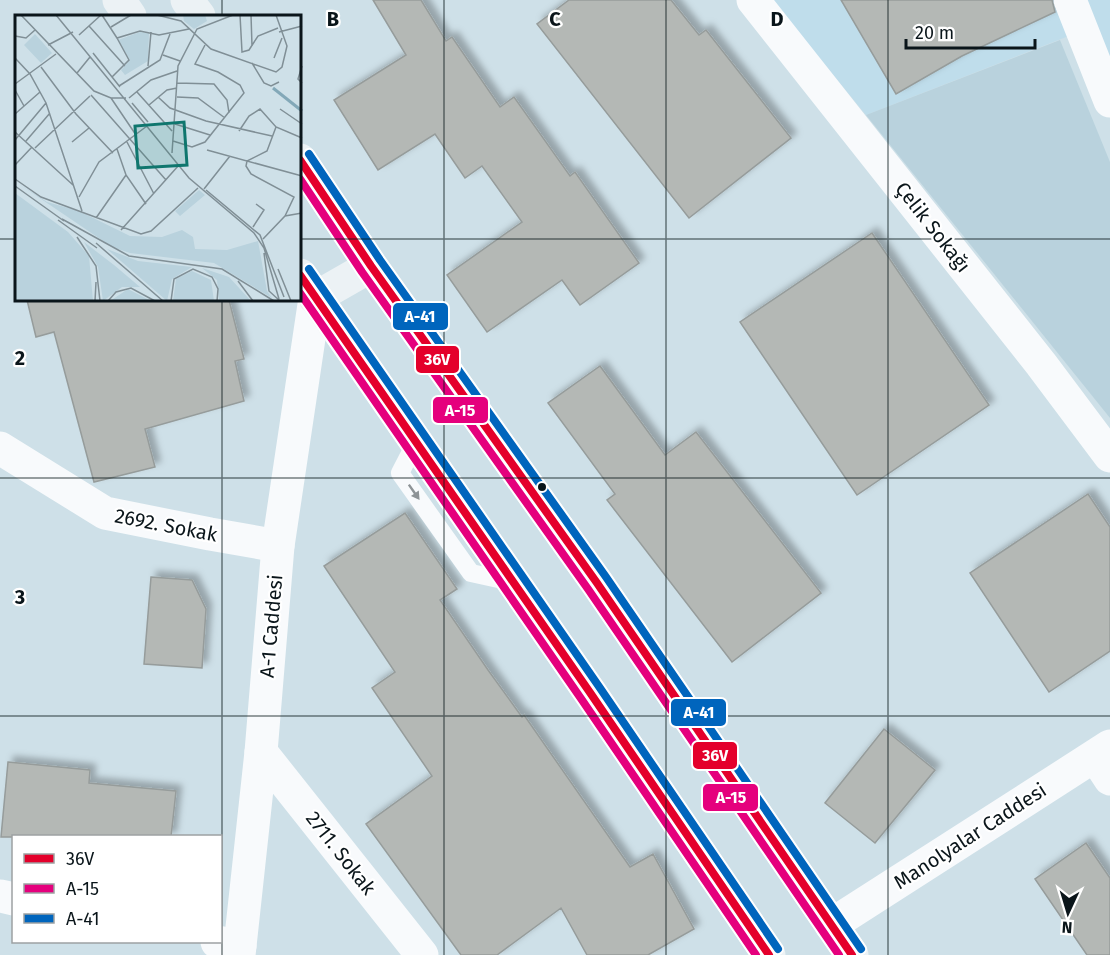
<svg xmlns="http://www.w3.org/2000/svg" width="1110" height="955" viewBox="0 0 1110 955" font-family="'Fira Sans',sans-serif">
	<defs>
		<filter id="shadow"><feDropShadow dx="5.5" dy="-5.5" stdDeviation="3" flood-color="#0004"/></filter>
	</defs>
	<rect width="100%" height="100%" fill="#cee0e8"/>
	<path fill="#bfddeb" d="M772 0H1110V113L1079 32 866 115Z"/>
	<path fill="#b9d2dd" d="M1060 40 1110 162V418L866 115Z"/>
	<path fill="#b4b8b5" stroke="#969c9b" stroke-width="1.5" filter="url(#shadow)" d="M373 0H421L446 41 452 37 500 107 514 97 570 176 575 172 639 263 580 305 562 280 487 332 447 275 522 222 482 166 465 178 435 134 378 170 334 100 406 55Z
		M569 0H671L699 35 706 30 791 138 689 218 537 24Z
		M841 0H1052L1055 12 962 56 896 94Z
		M872 233 989 405 857 495 740 322Z
		M27 300H229L244 359 235 361 244 401 145 429 155 467 94 482 54 332 36 337Z
		M600 366 665 455 696 432 821 593 732 662 607 500 615 494 548 403Z
		M1088 494 1110 527V651L1049 692 970 573Z
		M405 513 457 589 440 600 488 670 522 717 524 715 630 867 653 854 694 929 648 955H587L561 908 497 955H461L366 824 432 776 372 688 395 672 324 566Z
		M151 577 192 580 206 609 202 668 144 664Z
		M884 729 935 770 875 843 825 803Z
		M8 762 90 770 89 783 176 791 171 837H1Z
		M1086 843 1110 878V955H1087L1035 879Z"/>
	<g fill="none" stroke-linecap="round" stroke-linejoin="round">
		<path stroke="#f8fafc" stroke-width="18" d="M416 442 400 473 471 573 512 582"/>
		<path stroke="#f8fafc" stroke-width="33" d="M753 0 1041 364 1110 456
			M1070 0 1110 101
			M0 448 105 513 210 534 278 546
			M261 752 422 955
			M1095 756 1110 779
			M0 896 14 899
			M831 925 1110 746
			M217 942 240 946"/>
		<path stroke="#f8fafc" stroke-width="33" d="M239 955 261 752 278 546 315 298"/>
		<path stroke="#ecf2f5" stroke-width="33" d="M119 0 130 16
			M187 0 199 16
			M300 160 371 266 597 583 852 955
			M300 275 591 694 769 955
			M315 298 371 266"/>
		<defs>
			<path id="bus-1" d="M300 160 371 266 597 583 852 955
				M300 275 591 694 769 955"/>
			<path id="bus-2" d="M300 179 362 272 588 589 839 955
				M300 293 582 700 756 955"/>
			<path id="bus-3" d="M309 154 380 260 606 577 861 949
				M309 269 600 688 778 949"/>
		</defs>
		<use href="#bus-1" stroke="#fff" stroke-width="12"/>
		<use href="#bus-2" stroke="#fff" stroke-width="12"/>
		<use href="#bus-3" stroke="#fff" stroke-width="12"/>
		<use href="#bus-1" stroke="#e4002b" stroke-width="8"/>
		<use href="#bus-2" stroke="#e5007d" stroke-width="8"/>
		<use href="#bus-3" stroke="#0065bd" stroke-width="8"/>
	</g>
	<defs><path id="oneway-solid" d="M-6-.8H1V-3.2L6.5 0L1 3.2V.8H-6Z" transform="scale(1.5)"/></defs>
	<use fill="#8d9396" href="#oneway-solid" transform="translate(414 492) rotate(55)"/>
	<path fill="none" stroke="#0a151a" stroke-width="1.5" stroke-opacity="0.55" d="M222 0V16M444 0V955M666 0V955M888 0V955M0 239H16M300 239H1110M222 300V955M0 478H1110M0 716H1110"/>
	<circle fill="#0a151a" stroke="#fff" stroke-width="2" cx="542" cy="487" r="5"/>
	<g text-anchor="middle" dominant-baseline="central" stroke-width="4.5" stroke-linejoin="round" paint-order="stroke">
		<g font-size="20" fill="#0a151a" stroke="#fff">
			<text transform="translate(933 227) rotate(52)">Çelik Sokağı</text>
			<text transform="translate(166 525) rotate(11)">2692. Sokak</text>
			<text transform="translate(271 626) rotate(-85)">A-1 Caddesi</text>
			<text transform="translate(970 836) rotate(-33)">Manolyalar Caddesi</text>
			<text transform="translate(341 853) rotate(52)">2711. Sokak</text>
		</g>
	</g>
	<g transform="translate(15 15)">
		<rect width="286" height="286" fill="#cee0e8"/>
		<path d="M168 0H190L192 6 179 14 169 6ZM125 17 134 18 133 46 110 60 106 55 115 45 103 25ZM20 19 37 38 26 48 9 30ZM4 169 32 187 64 196 115 221 147 222 167 215 178 222 180 234 212 235 243 226 252 276 257 283 199 248 115 238 97 232ZM184 175 190 180 165 201 160 196ZM0 178 53 217 74 241 78 286H0ZM69 227 99 250 125 272H107L88 286 83 252ZM92 234 123 246 177 252 157 264 152 286ZM187 253 214 262 236 286H204L202 265ZM177 256 196 265 199 286H158L161 264ZM113 274 136 286H95Z" fill="#b9d2dd"/>
		<path fill="none" stroke="#83a8b8" stroke-width="3" d="M258 73 287 96"/>
		<path fill="none" stroke="#808f96" stroke-width="1.5" d="M6 0 79 76 96 83H111M41 0 174 163 239 218 249 233 264 284M87 0 102 23 125 16 144 20 174 14M142 0 166 6 196 34 261 57 267 52 272 31 261 0M225 0 227 37 234 35 243 21 263 13M236 0 237 31M74 11 110 51M96 12 116 0M264 17 287 11M64 20 86 0M0 21 11 23 20 15M33 30 58 17M78 38 105 72M148 40 165 46M0 43 15 59 31 88 67 196M259 43 267 23M237 48 249 68 256 71 264 67M133 51 136 17M287 51 283 64 287 68M26 52 61 99 98 138M62 58 75 42M97 62 114 45 102 23M162 68 199 69 212 85 214 98M0 69 41 39M104 71 145 45 155 19M0 75 9 91M122 77 157 116M76 80 151 165M143 82 155 93 191 106 257 121M162 82 183 83 210 103M96 83 121 120M114 83 136 65 162 56M117 88 133 107M134 90 152 75 162 73M265 94 287 109M0 99 25 77M160 109 195 120M261 112 252 136 232 146 231 151 236 159 279 182 270 201M224 116 234 101 245 94 261 112 287 123M0 117 58 170M0 125 31 88M11 126 35 98M158 126 177 132 190 127 229 78 225 70 203 57 180 49 190 30M57 127 74 113M112 127 139 179M20 133 75 81M102 134 111 160 131 189M192 135 287 161M157 138 163 51 182 14 218 0M0 150 17 132M0 164 26 182 126 219 136 216 183 173M0 171 49 206M189 174 215 141M191 175 245 220 269 282M64 182 84 147 132 111M81 203 111 160M47 204 114 241 207 254 259 286M43 205 82 233M238 212 249 195 241 189M106 215 164 150M62 222 81 251 85 286M248 224 270 201 287 198M81 228 148 286M249 238 254 276 265 286M263 254 276 286M223 266 238 286M80 286 81 267M93 286 101 277 116 273 140 286M156 286 159 264 178 254 197 262 203 274 202 286"/>
		<path fill="#0f766e" fill-opacity="0.15" stroke="#0f766e" stroke-width="3" d="M169 107 172 150 123 153 120 111Z"/>
		<rect width="286" height="286" fill="none" stroke="#0a151a" stroke-width="3"/>
	</g>
	<g font-size="20" text-anchor="middle" font-weight="bold" fill="#0a151a" stroke="#fff" stroke-width="4.5" stroke-linejoin="round" paint-order="stroke">
		<text x="333" y="26">B</text>
		<text x="555" y="26">C</text>
		<text x="777" y="26">D</text>
		<text x="20" y="365">2</text>
		<text x="20" y="604">3</text>
	</g>
	<g stroke="#fff" stroke-width="2">
		<rect x="392" y="302" width="57" height="29" rx="6" fill="#0065bd"/>
		<rect x="415" y="345" width="45" height="29" rx="6" fill="#e4002b"/>
		<rect x="432" y="396" width="57" height="28" rx="6" fill="#e5007d"/>
		<rect x="670" y="698" width="57" height="29" rx="6" fill="#0065bd"/>
		<rect x="692" y="741" width="46" height="29" rx="6" fill="#e4002b"/>
		<rect x="702" y="783" width="57" height="29" rx="6" fill="#e5007d"/>
	</g>
	<g font-size="16" text-anchor="middle" font-weight="bold" fill="#fff">
		<text x="420" y="322">A-41</text>
		<text x="437" y="365">36V</text>
		<text x="460" y="416">A-15</text>
		<text x="699" y="718">A-41</text>
		<text x="715" y="761">36V</text>
		<text x="731" y="803">A-15</text>
	</g>
	<rect x="12" y="835" width="210" height="108" fill="#ffffff" stroke="#9da1a3" stroke-width="1.5"/>
	<rect x="24" y="854" width="30" height="9" fill="#e4002b" stroke="#9da1a3" stroke-width="1.5"/>
	<text x="66" y="865" font-size="18" fill="#0a151a">36V</text>
	<rect x="24" y="884" width="30" height="9" fill="#e5007d" stroke="#9da1a3" stroke-width="1.5"/>
	<text x="66" y="895" font-size="18" fill="#0a151a">A-15</text>
	<rect x="24" y="914" width="30" height="9" fill="#0065bd" stroke="#9da1a3" stroke-width="1.5"/>
	<text x="66" y="925" font-size="18" fill="#0a151a">A-41</text>
	<g transform="translate(1068 913) rotate(184)" stroke="#ffffff" stroke-width="4.5" paint-order="stroke">
	<path d="M0-4.5L10 22L0 15L-10 22Z" fill="#0a151a"/>
	<text y="-9" font-size="16" font-weight="bold" text-anchor="middle" fill="#0a151a">N</text>
	</g>
	<path d="M906 39v9h129v-9" fill="none" stroke="#0a151a" stroke-width="3"/>
	<text x="915" y="39" font-size="18" fill="#0a151a" stroke="#ffffff" stroke-width="4.5" paint-order="stroke">20 m</text>
</svg>
